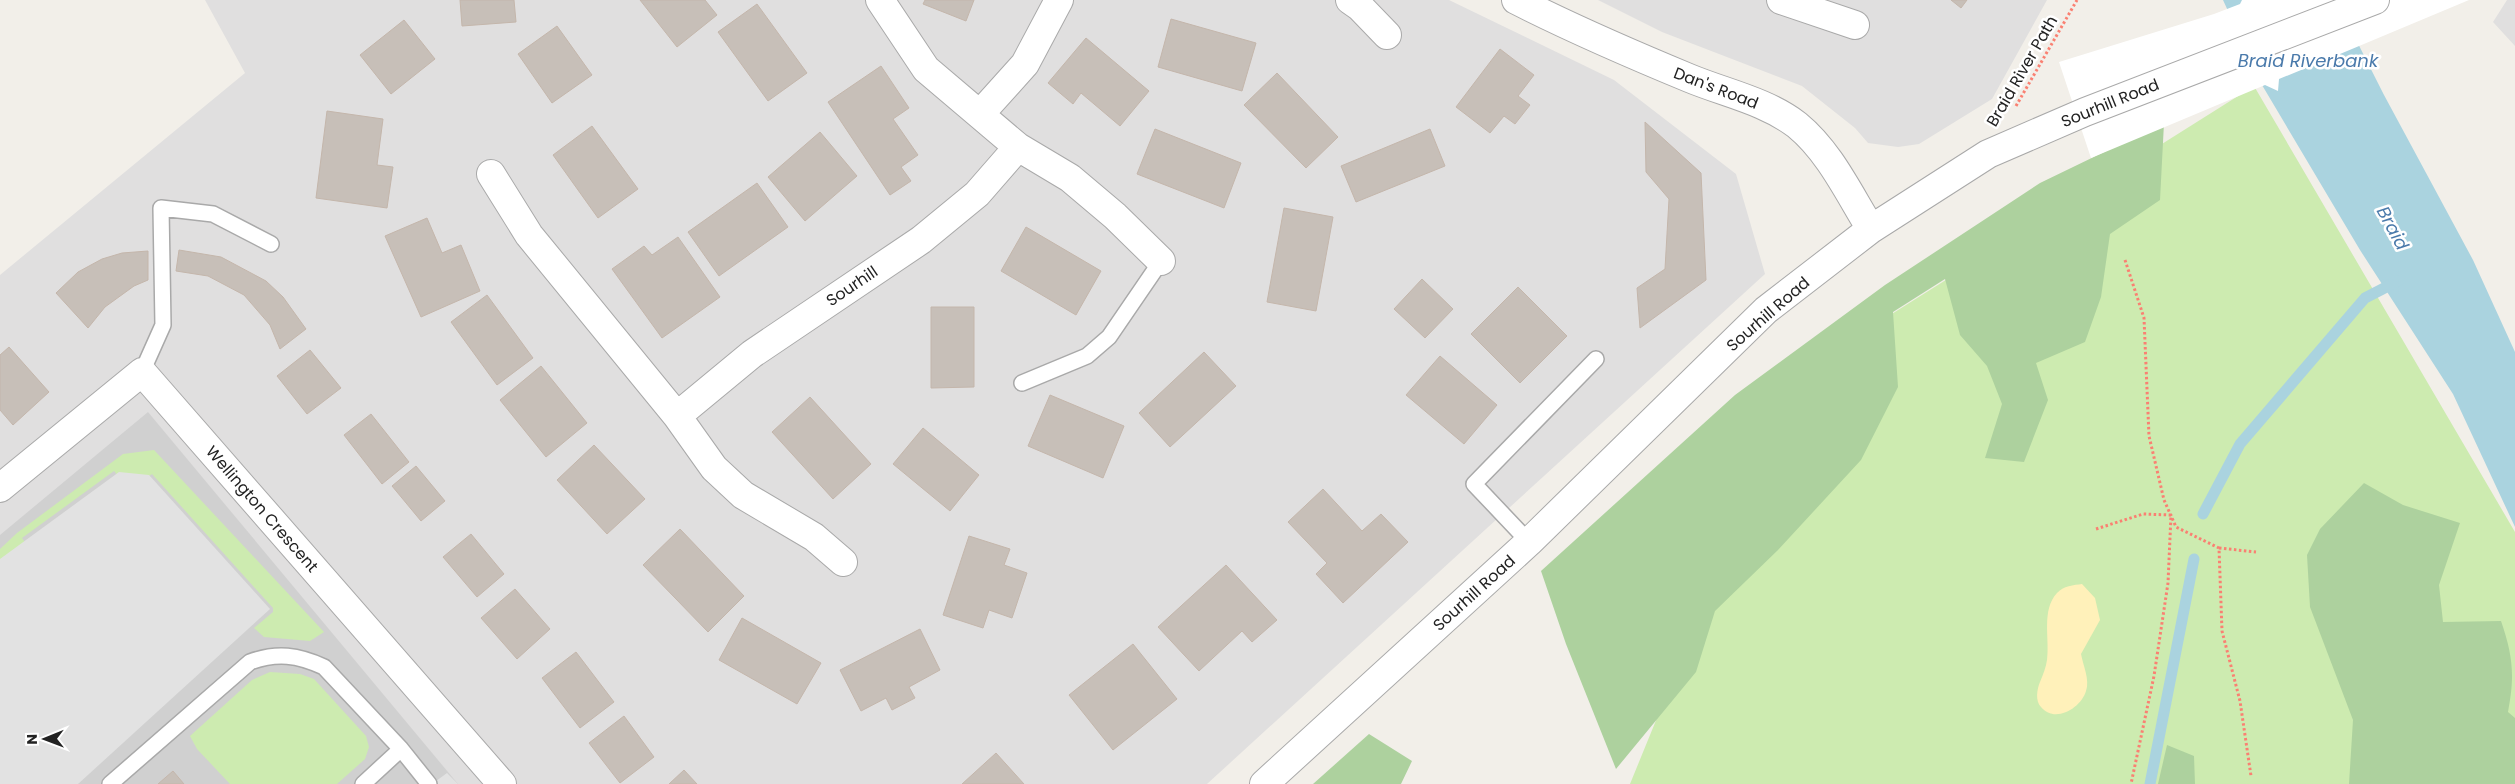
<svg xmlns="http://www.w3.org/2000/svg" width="2515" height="784" viewBox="0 0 2515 784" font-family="Poppins,sans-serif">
	<rect width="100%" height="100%" fill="#f2efe9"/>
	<path fill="#e0dfdf" d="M205 0H1449L1614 80 1736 174 1765 274 1207 784H457L0 535V275L245 73Z
		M1598 0H2047L1992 99 1919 144 1898 147 1868 143 1855 128 1802 86 1662 32Z
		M2507 0H2515V46L2493 22Z"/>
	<path fill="#d0d0d0" d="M148 412 458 784H0V535Z"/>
	<path fill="#cdebb0" d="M2254 86 2515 532V784H1630L1798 373Z
		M154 450 324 632 310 641 264 637 254 628 273 612V608L152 474 130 490 114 471 22 538 37 559 0 590V549L17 533 123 454Z
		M270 672 300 674 314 679 366 736 369 747 365 759 337 784H230L197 749 190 736 252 680Z"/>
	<path fill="#add19e" d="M2164 123 2160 200 2110 234 2101 297 2085 342 2036 363 2048 400 2024 462 1985 458 2002 404 1987 366 1960 335 1945 279 1893 312 1898 387 1861 460 1778 550 1715 611 1696 672 1616 769 1566 644 1541 571 1735 395 1885 285 2040 183Z
		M2364 483 2403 505 2460 523 2439 585 2443 622 2501 621C2513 656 2515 676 2508 712L2515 718V784H2349L2353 720 2310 607 2307 555 2320 529Z
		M1369 734 1412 761 1401 784H1313Z
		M2167 745 2194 756 2195 784H2158Z"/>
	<path fill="#fff1ba" d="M2082 584 2095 598 2100 620 2081 654C2083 665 2090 680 2086 691 2081 708 2055 724 2041 707 2035 701 2037 689 2040 682 2043 675 2046 667 2047 660 2050 639 2041 610 2057 593 2063 586 2074 585 2082 584Z"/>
	<path fill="#e2e2e2" d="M119 472 149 475 270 609 78 784H0V559Z
		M447 773 458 784H432Z"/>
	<path fill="#aad3df" d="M2223 0H2336L2384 95 2473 260 2515 352V527L2453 394 2360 250 2262 85Z"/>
	<path fill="#fff" d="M2242 0H2469L2340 54 2334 67 2323 61 2279 79 2278 91 2265 85 2091 158 2059 62 2214 14 2240 4Z"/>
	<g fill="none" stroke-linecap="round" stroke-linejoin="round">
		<path stroke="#aad3df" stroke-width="11" d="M2203 514 2240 444 2365 298 2398 281
			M2150 784 2194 559"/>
	</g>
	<path fill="#c7bfb8" stroke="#c4b6ab" d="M460 0H514L516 22 462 26Z
		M640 0H705L717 15 677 47Z
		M925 0H974L966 21 923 4Z
		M1951 0H1967L1961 8Z
		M757 4 807 73 768 101 718 32Z
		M1171 19 1256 43 1242 91 1158 67Z
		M404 20 435 59 391 94 360 55Z
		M557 26 592 75 552 103 518 54Z
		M1086 38 1149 91 1120 126 1081 93 1073 104 1048 83Z
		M1500 49 1534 75 1518 96 1530 105 1515 124 1504 116 1490 133 1456 107Z
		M881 66 909 108 893 119 918 155 901 167 911 181 890 195 828 102Z
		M1277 73 1338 137 1306 168 1244 105Z
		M327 111 383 119 377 165 393 167 387 208 316 198Z
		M1645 122 1701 173 1706 280 1640 328 1637 288 1665 269 1669 199 1646 172Z
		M592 126 638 189 598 218 553 155Z
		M1155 129 1241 163 1224 208 1137 174Z
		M1430 129 1445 166 1356 202 1341 166Z
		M820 132 857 176 805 221 768 177Z
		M757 183 788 227 719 276 688 232Z
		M1284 208 1333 217 1316 311 1267 302Z
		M427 218 442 253 461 245 480 291 421 317 385 236Z
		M1026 227 1101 271 1076 315 1001 271Z
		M678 237 720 297 662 338 612 269 644 246 652 255Z
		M179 250 221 257 266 281 283 297 306 329 280 349 270 325 244 295 208 276 176 271Z
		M148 251V280L134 286 105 307 88 328 56 293 78 272 102 259 122 253Z
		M1422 279 1453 309 1425 338 1394 309Z
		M1518 287 1567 336 1520 383 1471 334Z
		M487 295 533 358 497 385 451 322Z
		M931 307H974V387L931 388Z
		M9 347 49 392 13 425 0 410V355Z
		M310 350 341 388 307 414 277 376Z
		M1204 352 1236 386 1170 447 1139 413Z
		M1440 356 1497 405 1464 444 1406 395Z
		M541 366 587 423 546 457 500 400Z
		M1050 395 1124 426 1103 478 1028 446Z
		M810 397 871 464 833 499 772 432Z
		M371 414 409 462 382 484 344 435Z
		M923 428 979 475 950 511 893 464Z
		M594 445 645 499 607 534 557 480Z
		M416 466 445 501 421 521 392 486Z
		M1323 489 1362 531 1381 514 1408 542 1343 603 1316 574 1327 563 1288 522Z
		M680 529 744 596 708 632 643 565Z
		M471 534 504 574 477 597 443 557Z
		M969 536 1010 549 1004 565 1027 573 1012 618 989 610 983 628 943 615Z
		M1226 565 1277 620 1252 642 1242 631 1199 671 1158 627Z
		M515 589 550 629 517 659 481 618Z
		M742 618 821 663 797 704 719 660Z
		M920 629 940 670 909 687 915 698 892 710 886 698 861 711 840 670Z
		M1133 644 1177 699 1113 750 1069 695Z
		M576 652 614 702 580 728 542 678Z
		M624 716 654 757 620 783 589 743Z
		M996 753 1024 784H962Z
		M684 770 697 784H669Z
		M173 771 184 784H158Z"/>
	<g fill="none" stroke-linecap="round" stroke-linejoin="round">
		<defs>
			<path id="service" d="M142 372 163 325 161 208 213 214 271 244
				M1022 383 1087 356 1109 337 1161 261
				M1529 542 1474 484 1596 359
				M110 784 250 662C277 652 298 655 324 667L401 749 429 784
				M363 784 401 749"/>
			<path id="minor" d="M880 0 926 69 1018 147 1070 178 1115 216 1161 261
				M1350 0 1360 7 1387 35
				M1781 0 1855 25
				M980 114 1025 64 1059 0
				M491 174 529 235 677 416
				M0 488 142 372 502 784
				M843 562 814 537 743 495 714 468 677 416 752 354 921 240 977 194 1018 147"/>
			<path id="tertiary" d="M1516 0C1573 29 1631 54 1689 78 1725 93 1766 101 1797 125 1830 152 1849 194 1871 229
				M1264 784 1529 542 1766 310 1871 229 1988 154 2085 112 2375 0"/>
		</defs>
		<use href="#service" stroke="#a9a9a9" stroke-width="18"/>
		<use href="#minor" stroke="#a9a9a9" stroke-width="30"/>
		<use href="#tertiary" stroke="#a9a9a9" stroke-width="30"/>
		<path stroke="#fa8072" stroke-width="3" stroke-dasharray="2.5 2.5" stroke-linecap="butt" d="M2016 106 2077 0
			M2125 260 2144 318 2149 436 2164 500 2176 527 2219 548 2222 631 2240 701 2251 776
			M2096 529 2143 514 2171 515 2168 583 2154 676 2131 784
			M2219 548 2256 552"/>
		<use href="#service" stroke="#fff" stroke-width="15"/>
		<use href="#minor" stroke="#fff" stroke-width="28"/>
		<use href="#tertiary" stroke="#fff" stroke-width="28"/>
	</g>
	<g text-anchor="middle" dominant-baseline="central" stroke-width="5" stroke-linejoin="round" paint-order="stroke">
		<g font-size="16" fill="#222" stroke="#fff">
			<text transform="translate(2022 71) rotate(-60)">Braid River Path</text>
			<text transform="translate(1716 88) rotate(21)">Dan's Road</text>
			<text transform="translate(2110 103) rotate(-22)">Sourhill Road</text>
			<text transform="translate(852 286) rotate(-34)">Sourhill</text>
			<text transform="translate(1768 314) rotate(-41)">Sourhill Road</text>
			<text transform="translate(262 509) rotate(49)">Wellington Crescent</text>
			<text transform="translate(1474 593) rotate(-42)">Sourhill Road</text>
		</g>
		<g font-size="18" font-style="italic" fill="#4a7aab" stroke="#fff">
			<text x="2308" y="60">Braid Riverbank</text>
			<text transform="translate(2393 228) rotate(62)">Braid</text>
		</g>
	</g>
	<g transform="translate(45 739) rotate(269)" stroke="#ffffff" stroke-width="4" paint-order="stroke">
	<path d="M0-4L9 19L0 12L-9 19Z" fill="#222222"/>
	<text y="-8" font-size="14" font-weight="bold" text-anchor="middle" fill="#222222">N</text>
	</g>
</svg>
